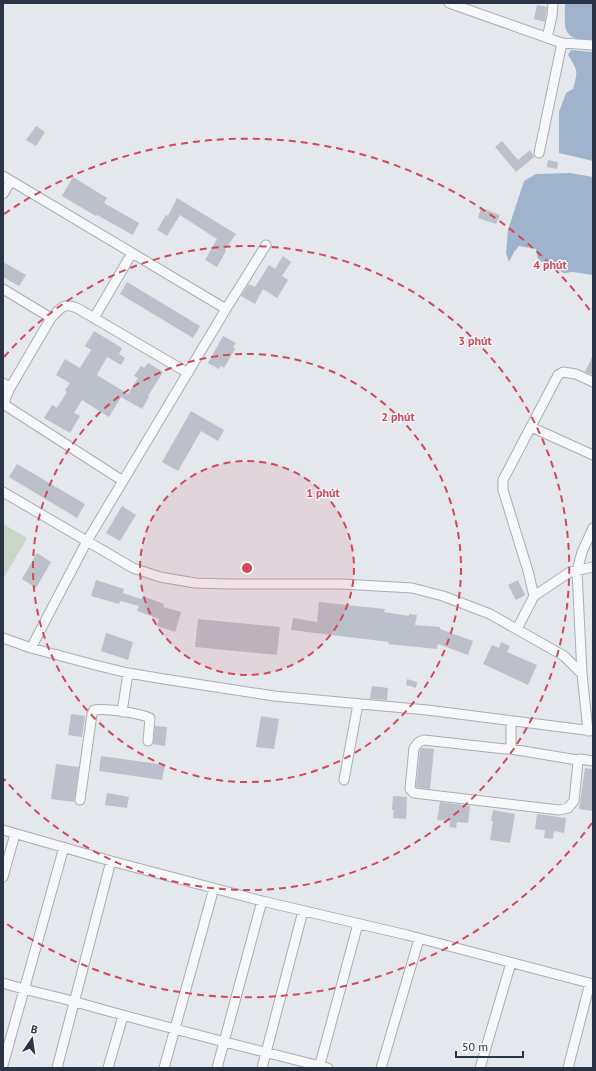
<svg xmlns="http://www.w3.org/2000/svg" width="596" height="1071" viewBox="0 0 596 1071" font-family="'PT Sans',sans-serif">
	<rect width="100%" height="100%" fill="#e4e7ec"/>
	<path fill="#c9d6c5" d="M3 524 27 538 3 579Z"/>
	<path fill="#9fb4cc" d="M565 3H593V41C561 39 565 31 565 3Z
		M571 50 593 52V161L559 153V112L566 93 573 89C578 71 578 71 568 55Z
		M570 173 593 177V275L573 272 564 273 538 260 536 249 519 246 514 252 509 262 506 253 508 230 524 181 536 174Z"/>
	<path fill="#bbc0ca" d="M537 5 547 7 545 22 534 19Z
		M36 126 45 132 36 146 26 140Z
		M502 141 518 160 530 150 534 157 516 172 495 147Z
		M548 160 558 162 557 169 547 167Z
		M73 177 107 198 104 203 139 223 133 235 97 215 96 216 62 196Z
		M177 198 236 234 225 250 226 251 217 267 205 260 217 239 180 215 167 236 157 230 166 215 168 216Z
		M481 208 500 215 496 224 478 218Z
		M283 256 291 262 282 276 288 280 277 298 263 289 255 304 241 296 249 284 255 287 269 265 275 269Z
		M3 262 26 275 19 286 3 277Z
		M127 282 200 326 193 338 120 294Z
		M94 331 122 348 119 354 125 358 121 365 107 357 97 375 128 394 138 378 134 376 141 366 144 368 148 363 163 372 148 396 149 397 142 409 121 397 109 417 82 400 74 413 80 416 70 433 44 418 52 405 57 408 67 392 65 390 70 383 56 375 65 359 80 368 91 350 85 346Z
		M223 336 236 343 233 347 235 349 224 368 221 366 219 369 208 363Z
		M593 355V375L585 372Z
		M191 411 224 430 218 441 201 431 178 471 162 462Z
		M17 464 85 504 77 518 9 477Z
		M122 506 136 515 120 541 106 533Z
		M37 553 51 562 36 588 22 579Z
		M96 580 124 589 123 593 141 599 143 596 164 604 163 607 181 612 175 632 157 626 159 619 137 611 139 606 120 601 119 604 91 596Z
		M518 580 525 595 516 600 508 585Z
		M319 602 385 609 384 612 409 616V614L417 615 415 625 440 627V629L473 641 468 655 438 644 437 649 388 644 389 642 291 630 293 618 317 622Z
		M198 619 280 627 277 655 195 647Z
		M106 633 133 642 128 660 101 651Z
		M501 642 510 646 507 652 537 665 528 685 483 664 492 645 499 648Z
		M407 679 417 682 416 688 406 685Z
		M372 686 388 688 387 700 370 699Z
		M71 714 85 716 82 737 68 735Z
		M261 716 279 719 274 749 256 747Z
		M155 726 167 727 165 746 153 744Z
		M422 748 434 749 430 789 416 787 420 750Z
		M101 756 165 765 162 780 99 771Z
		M56 764 79 767 74 802 51 799Z
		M585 768 593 769V811L579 809Z
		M107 793 129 797 127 808 105 805Z
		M393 796 407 797 406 819 393 818 394 810H392Z
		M440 802 470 806 468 823 457 822 456 828 449 827 450 821 437 820Z
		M493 810 515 814 510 843 490 840 493 821H491Z
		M537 814 566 818 564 833 554 831 553 839 544 838 545 830 535 829Z"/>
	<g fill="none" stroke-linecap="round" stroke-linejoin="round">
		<defs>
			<path id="minor" d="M449 3 562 43 539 153
				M547 38 552 16 553 3
				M562 43 593 45
				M3 176 226 309
				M3 194 11 181
				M3 289 51 318C61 308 63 302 77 308L188 373
				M94 318 132 253
				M3 383 10 388 5 399V404L8 407 123 481
				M10 388 51 318
				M531 427 593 455
				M3 492 133 568 160 577 195 583 228 584H342L412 588 443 596 490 614 564 656 582 674
				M534 596 570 572 593 567
				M517 629 534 596 528 571 503 490V480L558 375 563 372 576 374 593 382
				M3 638 31 648 95 665 128 673 164 679 274 696 427 710 593 731
				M31 648 87 541 226 309 266 245
				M122 712 128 673
				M511 721V749
				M588 731 582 674 577 571 582 552 593 528
				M424 740 505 749H511L577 760 578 762 574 801 568 808 559 810 414 793 410 789 414 748 419 742Z
				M577 760 580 759 593 761
				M344 780 358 704
				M80 800 92 714 94 710C106 708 139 713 150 718L148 741
				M3 830 111 861 262 901 407 935 593 984
				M3 877 15 834
				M3 983C27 991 52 995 76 1002 159 1026 244 1047 328 1068
				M3 1065 64 847
				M57 1068 111 861
				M108 1068 123 1016
				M164 1068 214 888
				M217 1068 262 901
				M262 1068 303 911
				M319 1068 358 924
				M381 1068 419 939
				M480 1068 511 963
				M568 1068 590 983"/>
		</defs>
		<use href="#minor" stroke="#a9aeb7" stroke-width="11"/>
		<use href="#minor" stroke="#f7f8fa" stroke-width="9"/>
	</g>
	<circle cx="247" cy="568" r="107" fill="#d1495b" fill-opacity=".12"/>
	<g fill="none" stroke="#d1495b" stroke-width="2" stroke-dasharray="7 5">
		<circle cx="247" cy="568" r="107"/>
		<circle cx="247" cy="568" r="214"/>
		<path d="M4 357A322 322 0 1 1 4 779"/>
		<path d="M592 823A429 429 0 0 1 4 922M4 214A429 429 0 0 1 592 313"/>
	</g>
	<circle cx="247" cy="568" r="6" fill="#d1495b" stroke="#f4f6f9" stroke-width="2"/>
	<g font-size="12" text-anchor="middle" font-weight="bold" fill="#d1495b" stroke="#f4f6f9" stroke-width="3" stroke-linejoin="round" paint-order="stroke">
		<text x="550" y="269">4 phút</text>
		<text x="475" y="345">3 phút</text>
		<text x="398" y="421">2 phút</text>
		<text x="323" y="497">1 phút</text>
	</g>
	<rect width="596" height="1071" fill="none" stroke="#2b3445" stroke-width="8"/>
	<g transform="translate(32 1039) rotate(13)" stroke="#f4f6f9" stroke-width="3" paint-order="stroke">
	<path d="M0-3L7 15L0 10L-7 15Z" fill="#2b3445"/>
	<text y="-6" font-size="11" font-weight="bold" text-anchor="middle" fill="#2b3445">B</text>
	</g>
	<path d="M456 1051v6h67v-6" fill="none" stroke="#2b3445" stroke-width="2"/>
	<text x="462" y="1051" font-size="12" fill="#2b3445" stroke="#f4f6f9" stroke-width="3" paint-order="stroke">50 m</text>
</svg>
